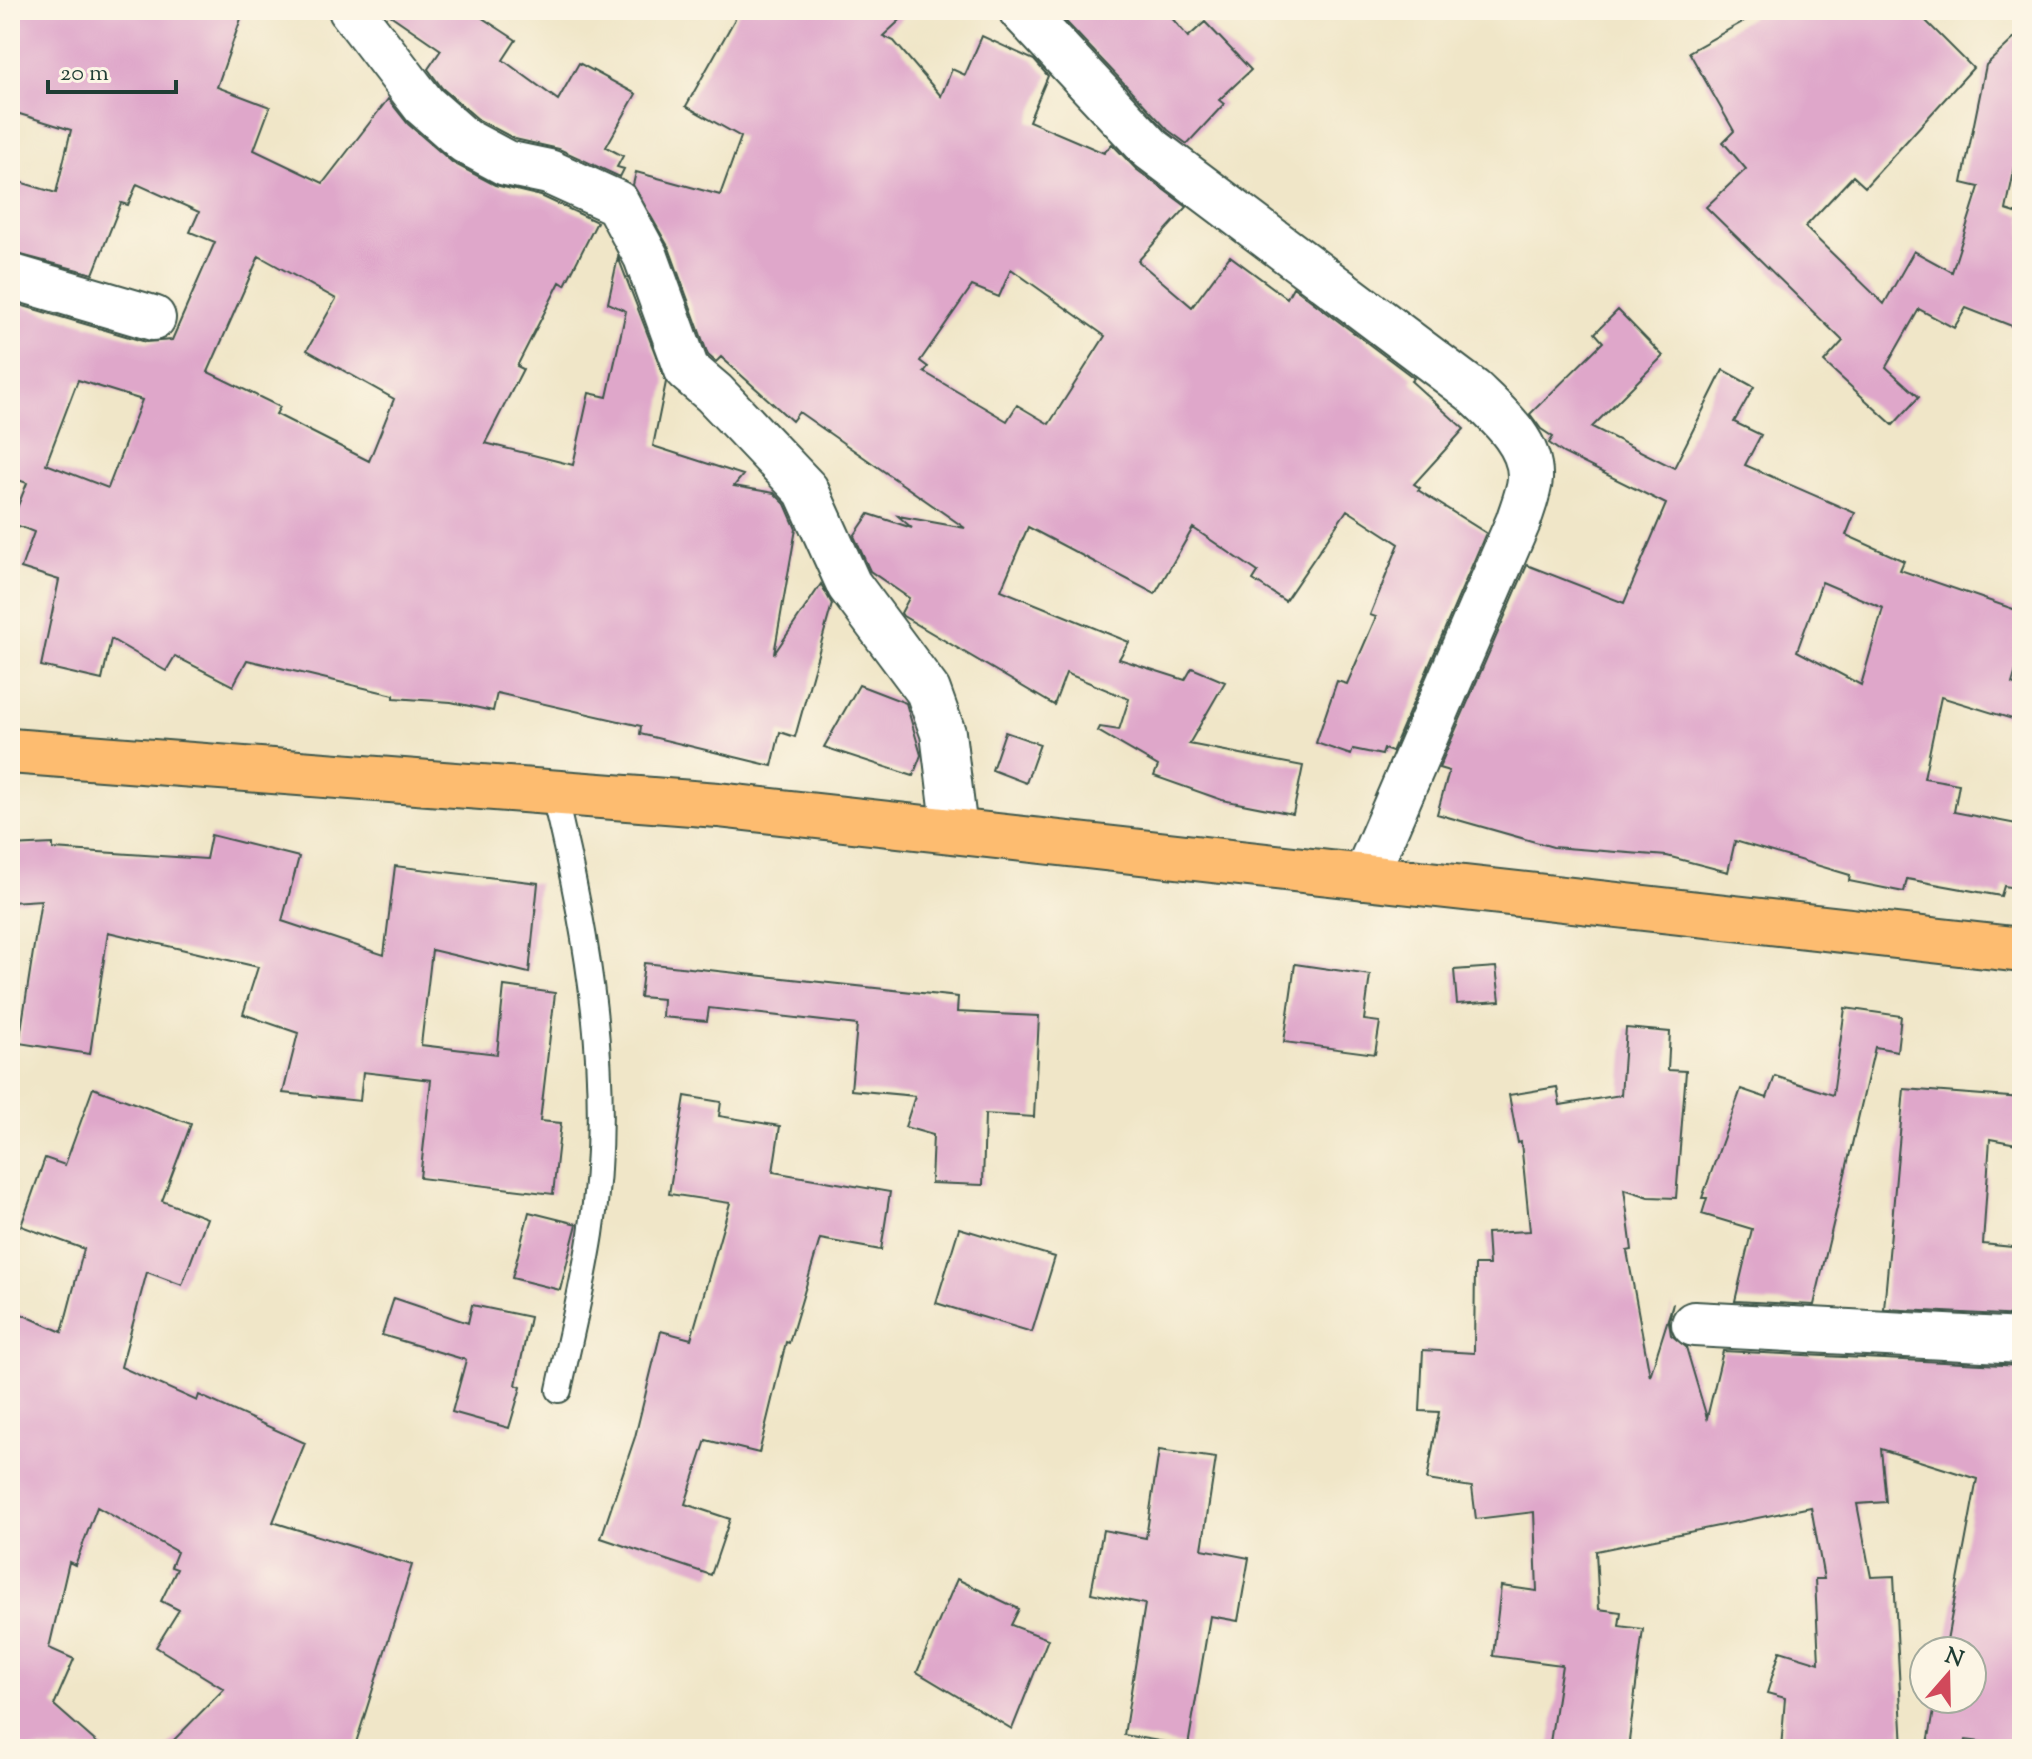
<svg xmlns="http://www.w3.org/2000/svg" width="2032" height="1759" viewBox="0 0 2032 1759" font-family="'Sorts Mill Goudy',serif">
	<rect width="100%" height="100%" fill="#fcf5e5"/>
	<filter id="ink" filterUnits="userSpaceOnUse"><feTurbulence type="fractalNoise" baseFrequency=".0125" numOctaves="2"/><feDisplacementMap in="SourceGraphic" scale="16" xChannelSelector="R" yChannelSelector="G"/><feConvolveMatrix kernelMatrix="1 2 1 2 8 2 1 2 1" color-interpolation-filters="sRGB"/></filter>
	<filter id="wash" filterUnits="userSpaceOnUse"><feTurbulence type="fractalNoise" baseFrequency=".006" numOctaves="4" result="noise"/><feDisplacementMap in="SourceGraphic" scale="32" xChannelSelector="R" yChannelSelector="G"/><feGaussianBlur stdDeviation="1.8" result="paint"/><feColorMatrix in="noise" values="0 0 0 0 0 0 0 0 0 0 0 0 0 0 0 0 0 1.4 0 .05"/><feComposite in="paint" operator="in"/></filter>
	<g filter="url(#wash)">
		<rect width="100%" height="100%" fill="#f0e6c8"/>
		<g id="blocks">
			<path fill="#dfa7ca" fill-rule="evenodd" d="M21 10H244L217 87 270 107 254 150 323 183 388 99 408 124 453 163 495 185 541 196 597 222 565 285 560 282 517 366 523 369 485 443 573 465 589 393 607 397 626 311 608 303 618 257 666 382 653 446 743 475 734 486 774 493 785 504 796 529 774 654 821 584 832 604 795 737 780 732 772 766 640 734 641 726 497 693 493 711 451 702 394 698V695L247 660 233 686 175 656 166 671 111 639 102 680 41 666 59 580 21 568 34 532 11 523 27 483 10 477V302L146 342 172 340 215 242 190 232 199 212 137 184 128 205 121 203 93 274 10 252V179L56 193 71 130 10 111V46ZM259 256 336 299 307 350 394 399 369 461 276 414 280 407 208 372ZM78 380 142 400 108 488 46 464Z
				M383 10H470L516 40 503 60 558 100 579 63 636 94 606 147 623 156 617 167 624 169 620 177 559 149 515 139 479 120 442 88 428 69 441 50Z
				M740 10H911L883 36 894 41 941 96 952 69 965 75 982 36 1034 60 1048 76 1029 121 1104 153 1112 144 1136 169 1187 207 1138 261 1192 307 1230 256 1287 298 1293 287 1414 378 1411 381 1464 429 1414 484 1420 488 1418 490 1486 533 1392 752 1384 749 1382 755 1353 749 1351 755 1316 743 1337 681 1347 684 1376 617 1370 615 1399 544 1347 510 1285 601 1253 580 1258 572 1193 528 1155 594 1028 527 1001 590 1129 642 1119 659 1185 680 1192 668 1225 682 1189 744 1303 766 1293 814 1222 800 1154 776 1158 766 1098 731 1100 727 1119 730 1129 699 1066 673 1054 705 903 616 901 613 909 598 870 571 854 536 869 514 912 528 898 516 965 528 799 412 792 421 721 357 716 362 708 355 669 248 633 185 636 172 720 195 741 137 686 106ZM1011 269 1105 336 1049 424 1017 405 1007 421 924 372 928 367 920 361 972 286 999 297Z
				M1055 10H1165L1188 37 1205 22 1251 70 1219 100 1224 104 1187 144 1168 130Z
				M1764 10H1915L1973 68 1865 187 1853 176 1805 227 1884 304 1914 251 1952 272 1979 187 1962 183 1986 65 2022 31V133L2006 210 2022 215V330L1966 308 1954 328 1919 309 1886 367 1919 397 1893 425 1824 362 1843 341 1706 207 1746 169 1723 142 1734 131 1689 52Z
				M1618 310 1663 356 1592 427 1674 468 1723 370 1754 387 1734 422 1761 435 1745 465 1855 513 1846 535 1904 561 1900 570 2022 612V650L2012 684 2022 688V722L1941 697 1924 778 1959 784 1954 812 2022 825V889L2004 886 2001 896 1907 879 1904 892 1849 881 1850 875 1735 841 1728 872 1667 856 1553 847 1437 814 1449 771 1439 768 1527 565 1624 603 1666 504 1563 453 1549 443 1553 437 1541 429 1530 414 1603 342 1595 333ZM1822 582 1883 608 1861 685 1797 651Z
				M859 685 906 703 921 755 913 776 824 747Z
				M1005 732 1040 744 1026 783 992 770Z
				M211 835 299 857 282 921 384 955 395 866 538 883 529 973 432 950 421 1045 497 1054 504 986 555 993 540 1121 561 1123 553 1194 420 1178 431 1080 363 1072 360 1101 283 1093 298 1033 243 1014 258 967 108 932 90 1054 19 1043 41 900 10 902V846L53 844V849L206 859Z
				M644 963 958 997 957 1012 1039 1016 1034 1117 985 1114 983 1185 931 1183 933 1135 905 1127 915 1096 851 1090 857 1025 709 1008 707 1021 662 1017 663 999 640 997Z
				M1295 964 1370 975 1364 1020 1380 1022 1375 1054 1284 1042Z
				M1496 967 1500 1001 1457 1004 1454 970Z
				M1845 1008 1901 1016 1897 1051 1875 1047 1814 1305 1735 1301 1752 1229 1702 1214 1707 1198H1702L1741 1089 1767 1098 1775 1076 1833 1095Z
				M1626 1028 1670 1032 1668 1070 1686 1071 1676 1198 1649 1197 1624 1189 1632 1250 1627 1251 1650 1376 1673 1303 1669 1322 1671 1335 1686 1347 1707 1418 1723 1351 2022 1366V1747L1966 1740 1964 1749H1927L1936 1699H1972V1651H1945L1977 1479 1881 1449 1886 1502 1857 1504 1871 1577 1894 1576 1903 1749H1781L1785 1698 1767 1693 1780 1651 1819 1663 1815 1579H1824L1811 1507 1596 1551 1599 1609 1621 1612 1619 1626 1643 1629 1628 1749H1549L1562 1665 1493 1656 1501 1586 1537 1591 1534 1512 1476 1519 1472 1487 1427 1480 1439 1412 1420 1411 1423 1350 1474 1353 1475 1265H1489L1487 1233 1530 1231 1521 1142 1518 1143 1509 1095 1557 1087 1560 1105 1621 1095Z
				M93 1088 191 1124 162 1201 207 1218 182 1285 147 1272 121 1367 197 1401 199 1395 305 1443 273 1522 412 1565 354 1749H165L224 1689 156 1647 179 1610 161 1601 177 1569 171 1567 177 1552 97 1507 75 1565 69 1562 49 1648 74 1659 54 1705 104 1749H10V1309L62 1332 84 1249 21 1226 45 1158 65 1165Z
				M1904 1089 2022 1098V1145L1990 1139 1983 1244 2022 1248V1316L1884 1309Z
				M685 1096 721 1102 719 1116 780 1126 773 1172 890 1192 881 1250 820 1239 789 1343 786 1342 759 1453 706 1440 685 1504 730 1519 711 1575 601 1538 635 1437 661 1331 691 1339 730 1203 669 1194Z
				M529 1212 577 1224 560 1290 512 1278Z
				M959 1228 1055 1257 1032 1332 936 1303Z
				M394 1298 468 1323 472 1305 530 1317 516 1385 521 1387 509 1428 452 1412 466 1360 382 1335Z
				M1159 1450 1216 1458 1202 1549 1249 1558 1238 1621 1210 1616 1188 1746 1124 1735 1145 1604 1091 1593 1103 1530 1146 1538Z
				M957 1579 1019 1609 1011 1625 1048 1639 1012 1729 917 1672Z"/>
		</g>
	</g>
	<g filter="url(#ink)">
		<use href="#blocks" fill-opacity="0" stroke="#3e564a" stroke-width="2"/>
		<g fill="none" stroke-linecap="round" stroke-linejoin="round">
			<defs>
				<path id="service" d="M553 792C589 936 614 1086 591 1234 583 1286 570 1338 559 1390"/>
				<path id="minor" d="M351 10 424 105 465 141 506 163 549 172 617 203 646 257 687 370 714 393 806 490 849 585 928 691 943 733 955 831
					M1021 10 1151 149 1473 391C1497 414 1532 443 1530 479 1529 493 1522 509 1518 522L1365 877
					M10 276 153 318
					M1694 1324 2022 1341"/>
				<path id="primary" d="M10 751 718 805 2022 950"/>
			</defs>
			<use href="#service" stroke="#3e564a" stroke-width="28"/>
			<use href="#minor" stroke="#3e564a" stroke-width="48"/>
			<use href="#primary" stroke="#3e564a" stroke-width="48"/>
			<use href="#service" stroke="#fff" stroke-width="24"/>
			<use href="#minor" stroke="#fff" stroke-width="44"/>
			<use href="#primary" stroke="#fdbc6f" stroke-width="44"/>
		</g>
	</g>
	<rect width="2032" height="1759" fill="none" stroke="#fcf5e5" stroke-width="40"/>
	<g transform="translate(1948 1675) rotate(20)"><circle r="38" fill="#fcf5e5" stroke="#a4ab9e" stroke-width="2"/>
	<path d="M0-6L14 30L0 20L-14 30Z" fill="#d1495b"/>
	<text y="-12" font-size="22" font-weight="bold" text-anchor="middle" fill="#1f3d34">N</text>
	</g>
	<path d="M48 80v12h128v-12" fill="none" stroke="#1f3d34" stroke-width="4"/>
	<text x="60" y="80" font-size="24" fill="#1f3d34" stroke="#fcf5e5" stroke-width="6" paint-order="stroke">20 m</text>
</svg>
